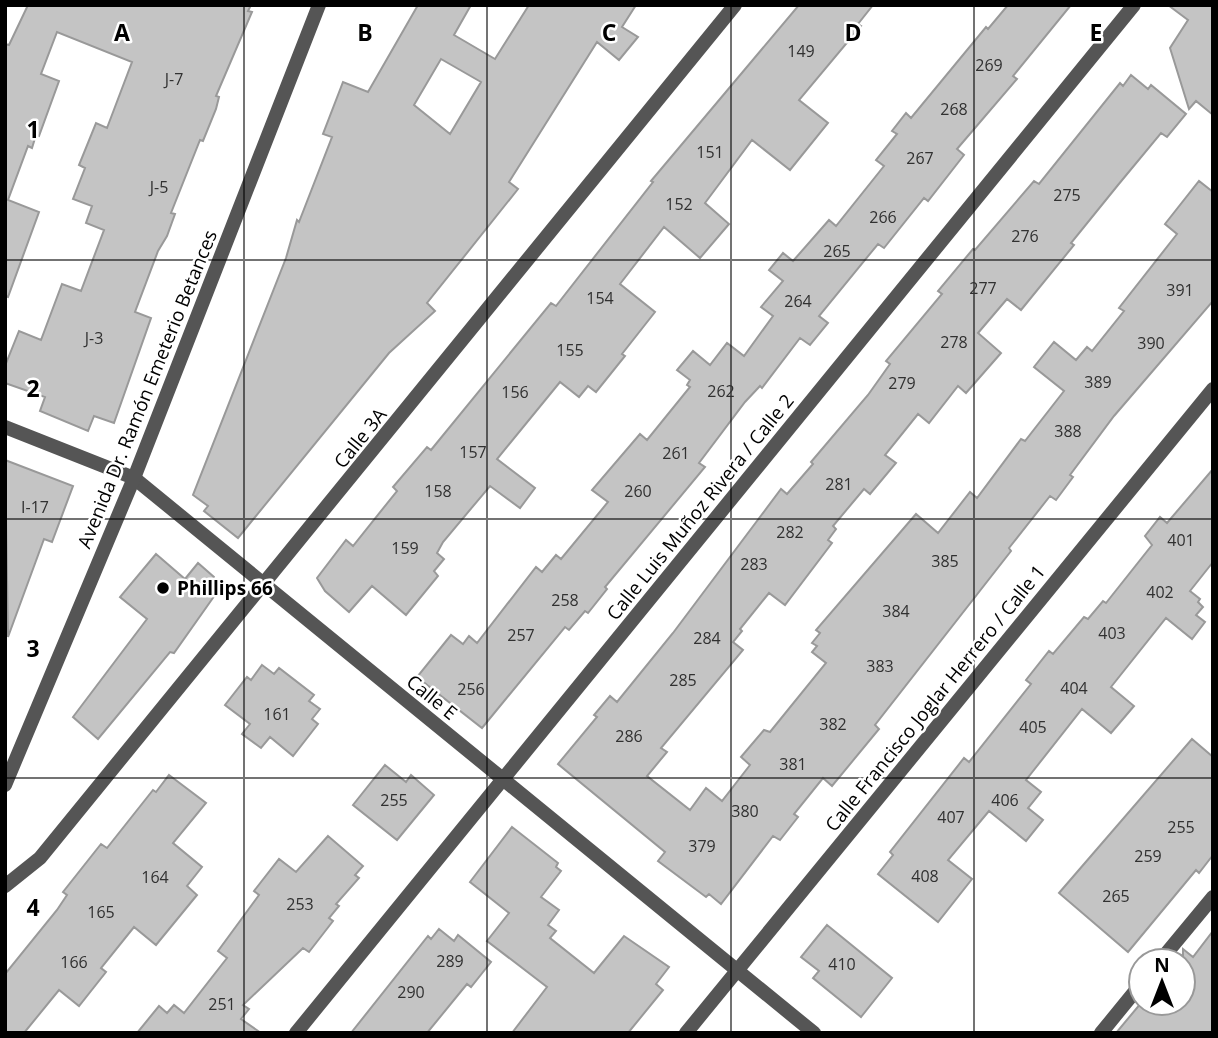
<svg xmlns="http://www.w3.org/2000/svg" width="1218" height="1038" viewBox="0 0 1218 1038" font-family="'Open Sans',sans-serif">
	<rect width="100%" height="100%" fill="#fff"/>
	<path fill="#c4c4c4" stroke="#999" stroke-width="2" fill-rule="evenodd" d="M28 5H251L248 11 252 12 216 96 219 97 216 109 203 141 200 140 171 213 175 214 167 236 158 251 135 312 151 318 114 423 94 416 88 431 40 411 45 397 5 383V366L19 331 41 340 62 284 81 291 104 230 86 223 92 206 73 199 85 168 79 165 96 123 107 128 132 62 57 32 41 74 59 81 39 136 36 135 32 148 28 146 8 200 39 212 8 297 5 296V44L9 45Z
		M418 5H471L454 35 495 59 529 5H636L622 27 638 37 619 60 597 42 509 182 518 189 427 303 435 311 389 353 238 538 204 511 208 506 193 495 286 258 297 220 299 222 332 137 323 134 343 82 368 92ZM441 59 481 82 450 134 414 105Z
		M799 5H873L858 24 861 26 799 100 828 123 790 170 752 140 705 203 729 224 700 258 664 227 620 284 655 312 622 354 625 356 596 392 588 386 579 397 560 382 497 459 535 488 520 508 490 486 443 542 437 553 444 559 434 571 438 576 406 615 372 586 349 612 325 591 317 578 346 540 353 546 397 491 393 487 427 447 431 450 551 303 556 306 653 182 651 181Z
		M1008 5H1071L1013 76 1017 79 957 149 964 155 928 201 924 198 884 248 878 244 819 316 828 323 810 345 800 338 762 388 760 386 745 402 699 463 705 467 605 587 607 589 588 613 585 611 569 630 565 627 482 728 417 677 451 635 463 644 469 636 477 643 536 567 542 572 556 555 561 559 608 502 592 490 640 434 647 440 690 387 687 385 690 380 677 370 693 351 710 365 727 343 744 356 773 316 761 307 783 281 769 270 783 253 793 261 829 220 836 226 884 166 876 160 897 134 892 131 906 113 911 118 986 27 988 29Z
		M1168 5H1213V115L1196 101 1189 109 1170 48 1188 20Z
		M1131 75 1148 89 1151 85 1186 114 1167 137 1161 133 1118 185 1071 243 1074 245 1021 310 1007 299 978 333 1001 353 966 393 958 386 929 423 918 414 885 455 896 463 870 494 864 489 833 526 836 529 828 540 832 543 785 605 769 593 740 629 742 631 733 642 743 650 661 748 667 752 647 776 690 810 706 788 722 801 750 765 741 757 764 730 770 732 826 663 812 652 817 646 812 643 820 633 816 630 916 514 938 533 970 492 977 498 1021 439 1025 441 1064 391 1034 367 1054 342 1076 360 1087 347 1092 351 1124 311 1119 308 1177 234 1165 224 1199 181 1213 192V301L1114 416 1070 475 1073 477 1056 500 1050 496 1009 548 1011 551 875 725 879 729 832 786 823 778 794 814 798 817 780 840 773 836 721 904 709 894 706 897 658 861 665 852 558 764 597 717 594 715 610 696 617 702 673 633 781 489 787 494 813 464 811 462 868 395 890 364 886 361 942 294 938 291 973 249 975 250 1034 181 1039 184 1120 83 1123 86Z
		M5 460 73 486 52 542 44 539 8 637Z
		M1213 469V562L1190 591 1200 599 1198 602 1203 607 1196 615 1205 622 1192 639 1166 618 1111 687 1134 706 1111 733 1082 709 1026 780 1041 792 1028 808 1043 820 1026 841 989 811 948 860 972 879 938 922 878 874 893 855 890 852 964 758 969 762 1031 684 1026 680 1049 651 1053 654 1084 617 1088 619 1103 601 1106 603 1152 545 1145 536 1160 517 1167 523Z
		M156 554 185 579 198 563 214 577 215 595 174 653 170 652 98 739 73 717 147 619 120 597Z
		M262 665 274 674 279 668 314 695 309 701 320 709 312 719 318 724 293 756 270 737 261 748 242 734 250 724 225 705 247 677 251 680Z
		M1192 739 1213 757V855L1199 873 1196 870 1128 952 1059 893Z
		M385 765 406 782 411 775 434 795 397 840 353 805Z
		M169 775 206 803 173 843 202 867 187 886 197 895 156 945 134 927 101 968 106 972 79 1006 59 990 24 1033H5V974L57 910 67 895 63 892 101 844 107 848 153 790 156 792Z
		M512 827 558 863 556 867 561 871 541 897 559 910 548 925 556 931 550 938 594 973 624 936 669 967 656 984 663 990 628 1033H512L547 987 487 941 509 913 470 882Z
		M328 836 363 866 355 875 359 878 336 904 339 906 329 918 333 921 309 952 303 948 243 1005 249 1009 241 1019 261 1033H137L159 1006 167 1013 174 1005 184 1013 227 958 218 951 259 895 254 891 279 859 296 872Z
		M827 925 892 978 861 1017 813 978 819 971 801 957Z
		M439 929 454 941 458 935 491 962 471 987 467 984 427 1033H351L428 936 431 939Z
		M1213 931V1033H1116L1141 1003H1183V949L1193 957Z"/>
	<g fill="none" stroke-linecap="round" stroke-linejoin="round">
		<path stroke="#555" stroke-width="14" d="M5 427 134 478 814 1033
			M5 886 40 858 735 5
			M296 1033 1134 5
			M686 1033 1213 389"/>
		<path stroke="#555" stroke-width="14" d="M5 785 134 478 319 5
			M1160 961 1213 897
			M1101 1033 1141 984"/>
	</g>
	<path fill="none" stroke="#000" stroke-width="2" stroke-opacity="0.55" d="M244 5V1033M487 5V1033M731 5V1033M974 5V1033M5 260H1213M5 519H1213M5 778H1213"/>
	<circle fill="#000" stroke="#fff" stroke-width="2.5" cx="163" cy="588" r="7"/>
	<g text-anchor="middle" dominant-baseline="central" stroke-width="5" stroke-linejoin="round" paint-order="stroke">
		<g font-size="16" fill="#313131">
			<text x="801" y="51">149</text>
			<text x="989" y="65">269</text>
			<text x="174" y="79">J-7</text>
			<text x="954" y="109">268</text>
			<text x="710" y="152">151</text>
			<text x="920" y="158">267</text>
			<text x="159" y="187">J-5</text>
			<text x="1067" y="195">275</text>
			<text x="679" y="204">152</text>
			<text x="883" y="217">266</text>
			<text x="1025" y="236">276</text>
			<text x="837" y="251">265</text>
			<text x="983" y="288">277</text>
			<text x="1180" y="290">391</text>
			<text x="600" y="298">154</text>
			<text x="798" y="301">264</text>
			<text x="94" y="338">J-3</text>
			<text x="954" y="342">278</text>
			<text x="1151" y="343">390</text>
			<text x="570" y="350">155</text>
			<text x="1098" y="382">389</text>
			<text x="902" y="383">279</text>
			<text x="721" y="391">262</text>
			<text x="515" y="392">156</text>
			<text x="1068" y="431">388</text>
			<text x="473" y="452">157</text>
			<text x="676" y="453">261</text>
			<text x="839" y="484">281</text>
			<text x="438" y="491">158</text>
			<text x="638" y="491">260</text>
			<text x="35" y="507">I-17</text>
			<text x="790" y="532">282</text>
			<text x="1181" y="540">401</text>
			<text x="405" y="548">159</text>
			<text x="945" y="561">385</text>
			<text x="754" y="564">283</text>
			<text x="1160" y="592">402</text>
			<text x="565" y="600">258</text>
			<text x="896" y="611">384</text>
			<text x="1112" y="633">403</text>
			<text x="521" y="635">257</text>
			<text x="707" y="638">284</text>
			<text x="880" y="666">383</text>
			<text x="683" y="680">285</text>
			<text x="1074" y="688">404</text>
			<text x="471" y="689">256</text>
			<text x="277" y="714">161</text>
			<text x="833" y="724">382</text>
			<text x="1033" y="727">405</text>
			<text x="629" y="736">286</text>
			<text x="793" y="764">381</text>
			<text x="394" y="800">255</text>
			<text x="1005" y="800">406</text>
			<text x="745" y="811">380</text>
			<text x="951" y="817">407</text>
			<text x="1181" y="827">255</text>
			<text x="702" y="846">379</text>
			<text x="1148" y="856">259</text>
			<text x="925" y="876">408</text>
			<text x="155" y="877">164</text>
			<text x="1116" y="896">265</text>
			<text x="300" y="904">253</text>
			<text x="101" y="912">165</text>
			<text x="450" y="961">289</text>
			<text x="74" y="962">166</text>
			<text x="842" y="964">410</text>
			<text x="411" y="992">290</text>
			<text x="222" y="1004">251</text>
		</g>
		<g font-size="19" fill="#000" stroke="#fff">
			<text transform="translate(147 389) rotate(-68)">Avenida Dr. Ramón Emeterio Betances</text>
			<text transform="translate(360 438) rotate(-51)">Calle 3A</text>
			<text transform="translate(700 507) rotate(-51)">Calle Luis Muñoz Rivera / Calle 2</text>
			<text transform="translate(432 697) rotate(39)">Calle E</text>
			<text transform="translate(935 698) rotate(-51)">Calle Francisco Joglar Herrero / Calle 1</text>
		</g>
		<g font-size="19" font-weight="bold" fill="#000" stroke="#fff" text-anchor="start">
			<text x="177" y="588">Phillips 66</text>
		</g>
	</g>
	<g font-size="23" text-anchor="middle" font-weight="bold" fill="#000" stroke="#fff" stroke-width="5" stroke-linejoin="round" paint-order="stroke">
		<text x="122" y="41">A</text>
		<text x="365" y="41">B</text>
		<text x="609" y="41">C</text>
		<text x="853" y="41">D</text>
		<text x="1096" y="41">E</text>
		<text x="33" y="138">1</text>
		<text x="33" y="397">2</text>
		<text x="33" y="657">3</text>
		<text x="33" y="916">4</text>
	</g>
	<rect width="1218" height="1038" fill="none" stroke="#000000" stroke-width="14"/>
	<g transform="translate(1162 982)"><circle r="33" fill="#ffffff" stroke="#999999" stroke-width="2"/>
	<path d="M0-5L12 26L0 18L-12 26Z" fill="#000000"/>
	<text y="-10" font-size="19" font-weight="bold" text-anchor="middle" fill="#000000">N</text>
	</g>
</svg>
